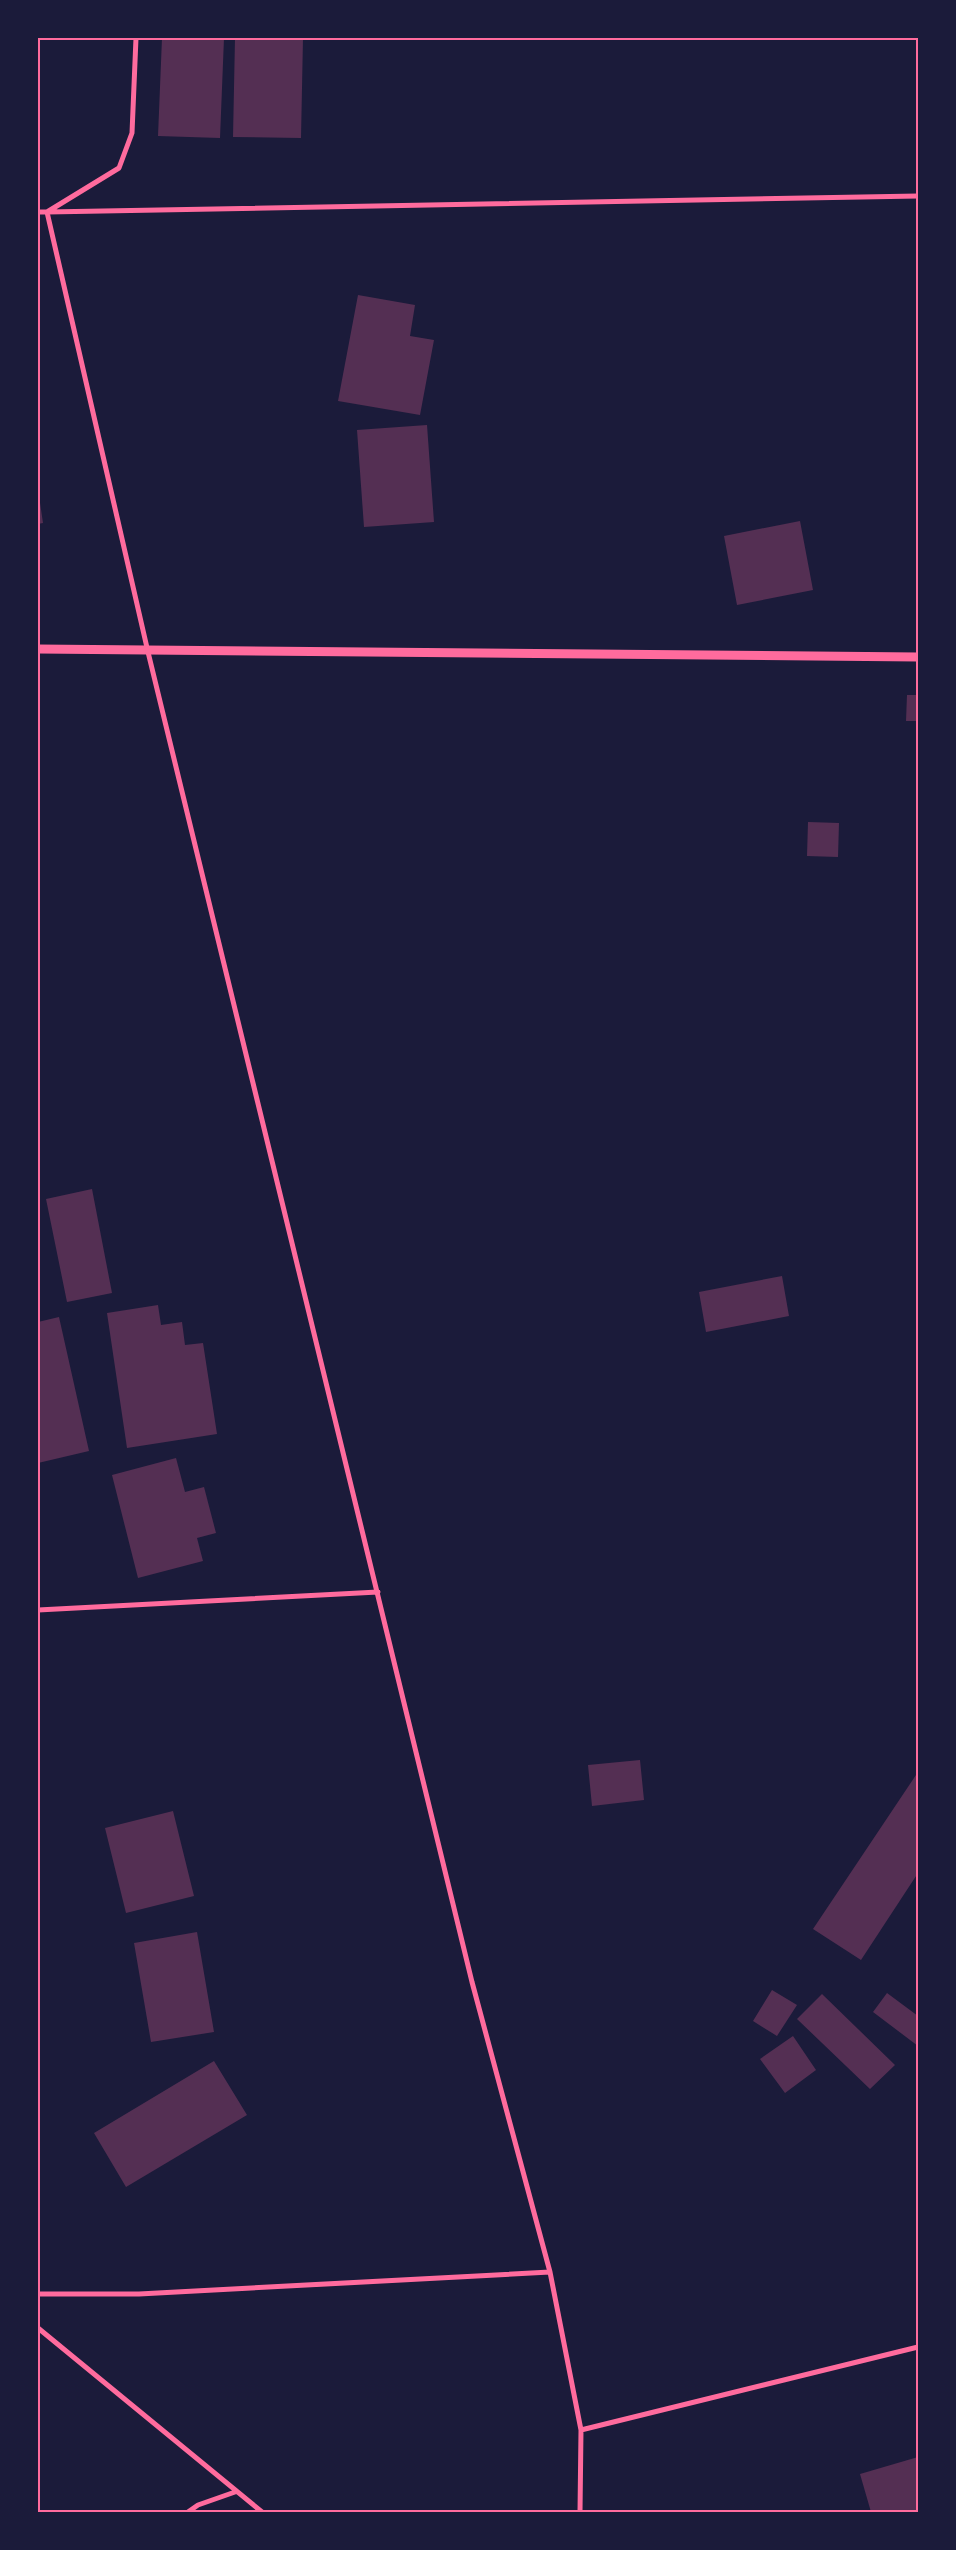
<svg xmlns="http://www.w3.org/2000/svg" width="956" height="2550" viewBox="0 0 956 2550" font-family="'DejaVu Sans',sans-serif">
	<rect width="100%" height="100%" fill="#1b1b3a"/>
	<path fill="#542f53" d="M162 38H224L220 138 158 136Z
		M235 38H303L301 138 233 137Z
		M358 295 415 305 410 336 434 340 420 415 338 401Z
		M427 425 434 522 364 527 357 430Z
		M38 489 43 523 38 524Z
		M800 521 813 590 737 605 724 536Z
		M907 695H918V721H906Z
		M808 822 839 823 838 857 807 856Z
		M92 1189 112 1293 67 1302 46 1199Z
		M782 1276 789 1316 706 1332 699 1292Z
		M158 1305 161 1325 182 1322 185 1345 203 1343 217 1434 127 1448 107 1313Z
		M59 1317 89 1451 38 1463V1322Z
		M176 1458 185 1492 204 1487 216 1533 197 1538 203 1561 138 1578 112 1475Z
		M640 1760 644 1800 592 1806 588 1765Z
		M918 1772V1873L861 1960 813 1929Z
		M173 1811 194 1896 126 1913 105 1828Z
		M197 1932 214 2032 151 2042 134 1943Z
		M772 1990 797 2005 777 2036 753 2021Z
		M887 1993 918 2016V2046L873 2012Z
		M822 1994 895 2065 870 2089 797 2019Z
		M793 2036 816 2070 785 2093 760 2059Z
		M214 2061 247 2115 126 2187 94 2133Z
		M918 2457V2512H871L860 2474Z"/>
	<g fill="none" stroke-linecap="round" stroke-linejoin="round">
		<path stroke="#ff6b9d" stroke-width="5" d="M38 212H47L119 168 132 133 136 38
			M38 1610 378 1592
			M38 2294H139L550 2272
			M38 2328 262 2512
			M581 2430 918 2347
			M188 2512 198 2505 235 2492
			M580 2512 581 2430 550 2272 472 1982 148 652 47 212 918 196"/>
		<path stroke="#ff6b9d" stroke-width="9" d="M38 649 918 657"/>
	</g>
	<rect width="956" height="2550" fill="none" stroke="#1b1b3a" stroke-width="78"/>
	<rect x="39" y="39" width="878" height="2472" fill="none" stroke="#ff6b9d" stroke-width="2"/>
</svg>
